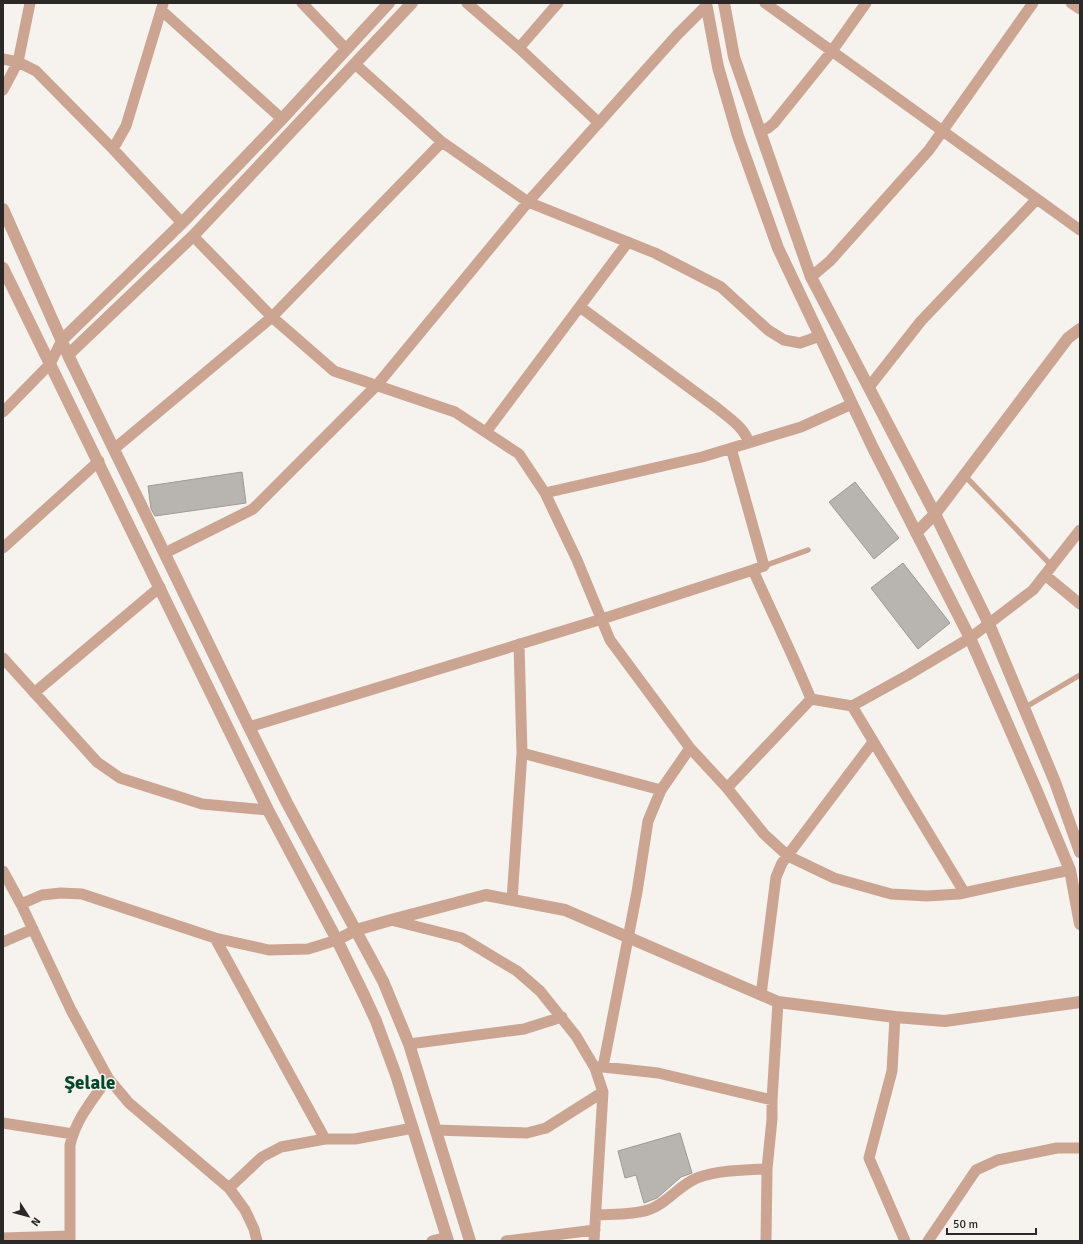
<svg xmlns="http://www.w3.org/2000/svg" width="1083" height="1244" viewBox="0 0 1083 1244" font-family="Signika,sans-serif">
	<rect width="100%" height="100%" fill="#f6f2ed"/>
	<path fill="#b8b4af" stroke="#9d9a95" d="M242 472 246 503 155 516 151 509 148 486Z
		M855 482 899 538 874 559 829 502Z
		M903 563 950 623 918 649 871 588Z
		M680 1133 692 1173 681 1177 657 1198 644 1203 636 1175 625 1178 618 1151Z"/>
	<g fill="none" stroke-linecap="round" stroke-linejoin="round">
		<path stroke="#cca492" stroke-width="5.5" d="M964 475 1052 566
			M764 566 808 550
			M1024 708 1080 675"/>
		<path stroke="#cca492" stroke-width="11" d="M302 3 346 49
			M467 3 519 48 599 123
			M765 3 1080 230
			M1071 3 1080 9
			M161 10 282 119
			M519 48 558 3
			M3 59 18 62 36 71 113 149 182 223
			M355 64 442 142 528 202 655 253 721 287 768 330 784 340 800 343 820 336
			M3 90 18 62 30 3
			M760 131 768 128 774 123 832 51 866 3
			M113 149 126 126 163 4
			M193 236 272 317 334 371 455 412 519 454 545 493 577 560 610 640 690 748 727 788 764 834 788 856 834 878 891 894 927 896 959 894 1070 870
			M811 277 830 261 929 150 1033 3
			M580 307 717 408C729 418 744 427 749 443
			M869 387 921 321 1037 199
			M3 412 50 364 62 340
			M486 432 628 242
			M731 448 764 566 753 570
			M114 449 272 317 442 142
			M545 493 702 457 801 427 852 404
			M3 548 99 461
			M165 553 253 509 377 385 528 202 677 35 706 6
			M1045 575 1080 604
			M519 644 522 753
			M3 658 97 762 120 778 202 804 268 810
			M34 693 160 587
			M852 706 964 892
			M249 727 602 619 753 570C772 613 793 655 811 699L852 706 908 675 970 638 1033 590 1080 530
			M727 788 811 699
			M3 871 21 904 71 1010 108 1078 129 1103 229 1188 245 1210 254 1229 257 1241
			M512 900 522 753 661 790
			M21 904 42 895 61 893 82 894 215 938 269 950 308 949 337 940
			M391 920 462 938 517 971 540 991 576 1036 595 1068 603 1092 594 1241
			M215 938 325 1139
			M3 942 33 929
			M761 995 776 877 782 863 873 742
			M895 1017 892 1071 869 1158 905 1241
			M409 1044 524 1029 562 1017
			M597 1067H603L658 1073 772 1100V1119L767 1169 766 1241
			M603 1067 637 892 648 821 661 790 690 748
			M772 1100 778 1002
			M3 1123 73 1134
			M436 1130 527 1133 546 1128 603 1092
			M229 1188 262 1157 281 1147 325 1139H355L413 1128
			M596 1215C613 1214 632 1215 648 1210 667 1204 679 1185 697 1178 719 1170 745 1170 767 1169
			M3 1238 70 1236
			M70 1241V1145C76 1119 93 1099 108 1078
			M432 1241 447 1237
			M506 1241 595 1230
			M928 1241 976 1170 998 1160 1057 1148H1080"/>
		<path stroke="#cca492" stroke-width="12" d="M706 3 718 67 738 136 778 248 873 448 970 638 1036 789 1070 870 1080 924
			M724 3 734 57 811 277 935 514 989 624 1055 782 1080 852
			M3 209 68 355 249 727 287 803 383 981 409 1044 470 1241
			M3 268 268 810 337 940 364 995 376 1021 396 1075 448 1241
			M62 340 182 223 282 119 389 3
			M68 355 193 236 412 3
			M916 533 935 514 1068 338 1080 329
			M337 940 356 930 391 920 486 895 565 910 778 1002 895 1017 945 1021 1080 1002"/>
	</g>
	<g text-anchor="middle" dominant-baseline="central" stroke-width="3" stroke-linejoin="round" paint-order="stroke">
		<g font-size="19" font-weight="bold" fill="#04482c" stroke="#f6f2ed">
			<text x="90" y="1083">Şelale</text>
		</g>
	</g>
	<rect width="1083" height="1244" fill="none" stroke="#2a2927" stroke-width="8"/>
	<g transform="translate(28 1216) rotate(126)" stroke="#f6f2ed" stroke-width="3" paint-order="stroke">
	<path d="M0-3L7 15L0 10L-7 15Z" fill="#2a2927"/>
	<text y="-6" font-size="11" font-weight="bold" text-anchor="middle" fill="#2a2927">N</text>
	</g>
	<path d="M947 1228v6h89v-6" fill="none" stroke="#2a2927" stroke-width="2"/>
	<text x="953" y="1228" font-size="12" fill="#2a2927" stroke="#f6f2ed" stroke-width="3" paint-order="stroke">50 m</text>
</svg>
